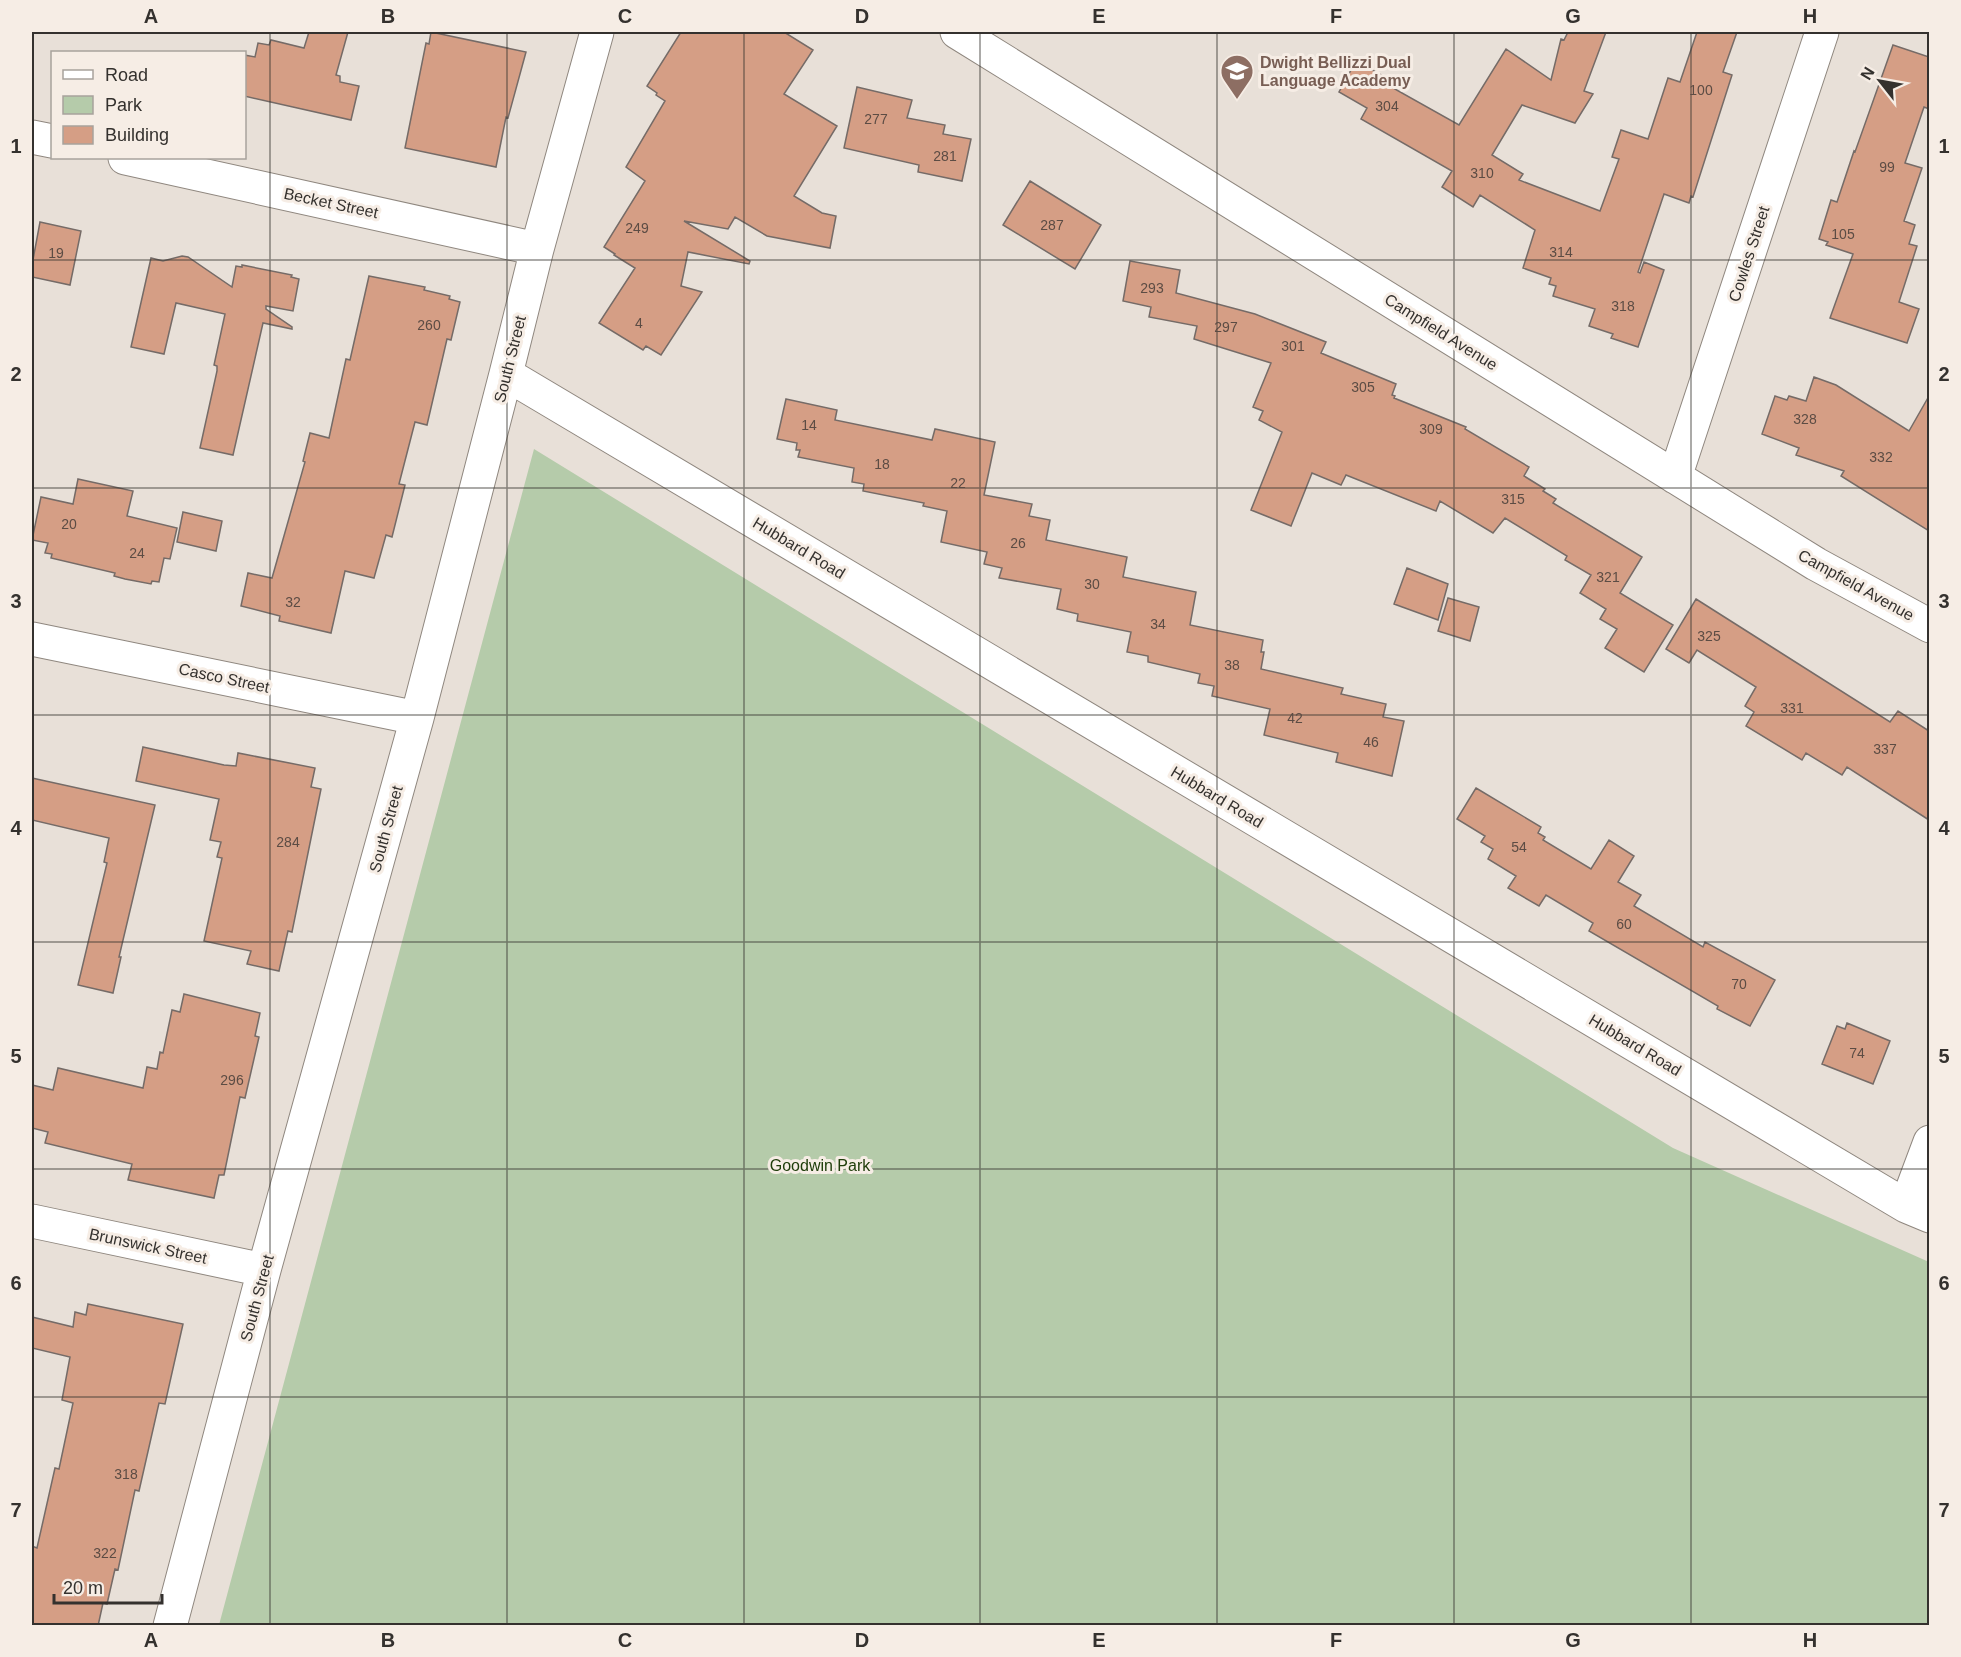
<svg xmlns="http://www.w3.org/2000/svg" width="1961" height="1657" viewBox="0 0 1961 1657" font-family="Helvetica,sans-serif">
	<rect width="100%" height="100%" fill="#e8e0d8"/>
	<path fill="#b5cbaa" d="M534 449 1673 1148 1929 1262V1625H219Z"/>
	<path fill="#d59e85" stroke="#756b67" stroke-width="1.5" d="M309 32H348L336 75 340 76V82L359 86 351 120 244 96V55L255 57 258 43 269 45 271 40 304 48Z
		M431 32 526 52 508 118 506 117 496 167 405 148 426 43 429 44Z
		M681 32H784L813 50 784 94 837 126 794 196 822 213 836 216 830 248 767 236 735 217 728 229 684 221 750 261 749 264 688 252 681 286 702 292 661 355 646 346 643 350 599 323 635 268 614 255 615 254 604 247 645 181 626 167 665 101 656 95 657 93 647 86Z
		M1568 32H1606L1584 91 1593 94 1575 123 1522 105 1492 155 1523 174 1519 180 1600 211 1619 159 1612 157 1621 130 1648 139 1668 78 1680 82 1697 32H1737L1723 72 1732 75 1693 197 1691 196 1689 203 1664 194 1638 272 1640 273 1644 262 1664 270 1638 347 1611 338 1613 334 1589 326 1595 309 1553 296 1556 286 1549 284 1551 278 1523 268 1535 230 1480 195 1473 207 1442 187 1452 171 1361 119 1367 108 1339 92 1356 61 1396 83 1393 88 1459 125 1506 49 1551 80 1561 39 1564 40Z
		M1893 45 1929 57V109L1924 107 1905 163 1922 168 1904 221 1915 225 1909 244 1917 246 1899 302 1919 309 1907 343 1830 318 1853 254 1826 245 1828 242 1819 239 1831 200 1837 202 1854 151 1855 152Z
		M857 87 912 100 907 118 945 125 943 134 971 139 962 181 918 172 919 165 844 148Z
		M1030 181 1101 225 1075 269 1003 225Z
		M40 222 81 231 70 285 32 277V265Z
		M182 256 188 257 232 287 236 266 242 267V265L292 275 291 277 299 279 293 311 266 306V309L292 327V329L263 323 233 455 200 448 217 371V366L214 365 225 314 176 303 164 354 131 347 151 258 163 261Z
		M1130 261 1180 270 1176 293 1255 314 1326 342 1321 353 1396 384 1392 395 1395 396 1394 398 1466 427 1465 429 1529 467 1524 476 1545 489 1543 491 1556 499 1553 503 1642 557 1620 593 1673 625 1644 672 1605 648 1617 629 1600 619 1606 609 1580 593 1591 575 1565 560 1567 556 1505 518 1493 533 1440 501 1436 511 1346 475 1341 485 1312 473 1291 526 1251 510 1282 432 1259 420 1263 411 1253 407 1271 363 1194 339 1197 326 1149 317 1151 307 1123 301Z
		M369 276 425 287 424 290 450 296 449 299 460 302 451 340 447 339 427 425 415 422 399 484 405 485 392 537 386 535 374 578 345 571 331 633 279 621 280 616 241 606 248 573 272 578 305 462 303 461 310 433 329 438 346 359 350 360Z
		M1814 377 1836 385 1909 431 1929 396V531L1841 476 1844 471 1796 455 1799 448 1762 434 1775 396 1787 400 1789 396 1806 401Z
		M786 399 837 410 835 420 932 440 935 429 995 442 984 495 1032 504 1029 516 1050 520 1046 540 1127 557 1123 577 1196 592 1190 625 1263 640 1261 652H1264L1261 669 1343 688 1341 694 1386 704 1383 717 1404 721 1392 776 1336 762 1338 753 1264 735 1270 709 1212 696 1214 686 1198 683 1200 674 1148 662V656L1127 652 1131 632 1077 621 1078 614 1057 609 1061 589 999 578 1002 568 984 564 987 552 941 542 947 511 923 506 924 503 863 491 864 484 852 482 854 468 798 457 800 450H796L797 443 777 439Z
		M78 479 133 491 127 516 177 528 170 559 164 558 159 582 152 581 151 584 125 579 114 576 115 573 51 558 52 554 45 553 48 543 32 540 41 497 73 504Z
		M183 512 222 521 216 551 177 542Z
		M1407 568 1448 584 1438 620 1394 604Z
		M1448 598 1479 607 1470 641 1438 631Z
		M1696 599 1890 722 1898 711 1929 731V820L1847 767 1842 775 1806 753 1802 760 1746 726 1754 712 1745 706 1756 687 1697 650 1689 663 1666 649Z
		M143 747 224 765 236 766 238 753 315 768 311 787 321 789 292 932 288 931 279 971 247 964 251 951 204 941 222 858 217 857 221 842 210 840 219 799 136 781Z
		M32 778 155 805 119 957H121L113 993 78 985 107 863 104 862 109 838 32 820Z
		M1476 788 1541 827 1538 833 1545 837 1543 840 1591 869 1609 840 1634 856 1618 882 1641 895 1634 906 1703 947 1705 942 1775 980 1750 1026 1717 1009 1718 1006 1589 931 1593 923 1546 895 1539 906 1508 888 1516 876 1488 859 1493 849 1481 842 1485 836 1457 819Z
		M184 994 260 1013 255 1036 259 1037 245 1098 240 1097 224 1175H219L214 1198 128 1180 132 1164 45 1143 48 1132 32 1128V1085L53 1090 58 1068 143 1088 147 1067 157 1069 160 1052 163 1053 172 1010 180 1012Z
		M1847 1023 1890 1041 1873 1084 1822 1064 1837 1026 1845 1029Z
		M88 1304 183 1324 165 1404 159 1403 139 1491 135 1490 118 1570 115 1569 107 1604 103 1603 98 1626H32V1546L37 1548 55 1468 59 1469 73 1403 62 1400 70 1357 32 1348V1317L73 1327 75 1312 86 1315Z"/>
	<g fill="none" stroke-linecap="round" stroke-linejoin="round">
		<defs>
			<path id="minor" d="M957 32 1816 564 1930 626
				M32 137 52 141
				M125 158 537 249
				M506 374 1906 1206 1930 1216
				M1675 477 1822 32
				M32 639 417 718
				M1906 1206 1930 1142
				M32 1221 264 1270
				M170 1626 264 1270 417 718 506 374 537 249 597 32"/>
		</defs>
		<use href="#minor" stroke="#8f877f" stroke-width="35"/>
		<use href="#minor" stroke="#fff" stroke-width="33"/>
	</g>
	<path fill="none" stroke="#34312e" stroke-width="1.5" stroke-opacity="0.55" d="M270 32V1626M507 32V1626M744 32V1626M980 32V1626M1217 32V1626M1454 32V1626M1691 32V1626M32 260H1930M32 488H1930M32 715H1930M32 942H1930M32 1169H1930M32 1397H1930"/>
	<defs>
		<symbol id="school-pin" viewBox="-11 -11 22 30"><path d="M0 17L-7.5 6A9.5 9.5 0 1 1 7.5 6Z" fill="#8d6e63" stroke="#f6ede5"/><path d="M0-5L7-2L0 1L-7-2ZM-4 1L0 2.5L4 1V4Q0 6-4 4Z" fill="#fff"/></symbol>
	</defs>
	<g fill-rule="evenodd">
		<use href="#school-pin" x="1218" y="52" width="38" height="52"/>
	</g>
	<g text-anchor="middle" dominant-baseline="central" stroke-width="6" stroke-linejoin="round" paint-order="stroke">
		<g font-size="14" fill="#5c4c44">
			<text x="1701" y="90">100</text>
			<text x="1387" y="106">304</text>
			<text x="876" y="119">277</text>
			<text x="945" y="156">281</text>
			<text x="1887" y="167">99</text>
			<text x="1482" y="173">310</text>
			<text x="1052" y="225">287</text>
			<text x="637" y="228">249</text>
			<text x="1843" y="234">105</text>
			<text x="1561" y="252">314</text>
			<text x="56" y="253">19</text>
			<text x="1152" y="288">293</text>
			<text x="1623" y="306">318</text>
			<text x="639" y="323">4</text>
			<text x="429" y="325">260</text>
			<text x="1226" y="327">297</text>
			<text x="1293" y="346">301</text>
			<text x="1363" y="387">305</text>
			<text x="1805" y="419">328</text>
			<text x="809" y="425">14</text>
			<text x="1431" y="429">309</text>
			<text x="1881" y="457">332</text>
			<text x="882" y="464">18</text>
			<text x="958" y="483">22</text>
			<text x="1513" y="499">315</text>
			<text x="69" y="524">20</text>
			<text x="1018" y="543">26</text>
			<text x="137" y="553">24</text>
			<text x="1608" y="577">321</text>
			<text x="1092" y="584">30</text>
			<text x="293" y="602">32</text>
			<text x="1158" y="624">34</text>
			<text x="1709" y="636">325</text>
			<text x="1232" y="665">38</text>
			<text x="1792" y="708">331</text>
			<text x="1295" y="718">42</text>
			<text x="1371" y="742">46</text>
			<text x="1885" y="749">337</text>
			<text x="288" y="842">284</text>
			<text x="1519" y="847">54</text>
			<text x="1624" y="924">60</text>
			<text x="1739" y="984">70</text>
			<text x="1857" y="1053">74</text>
			<text x="232" y="1080">296</text>
			<text x="126" y="1474">318</text>
			<text x="105" y="1553">322</text>
		</g>
		<g font-size="16" font-weight="bold" fill="#785e54" stroke="#f6ede5" text-anchor="start">
			<text x="1260" y="62">Dwight Bellizzi Dual<tspan x="1260" dy="18">Language Academy</tspan></text>
		</g>
		<g font-size="16" fill="#34312e" stroke="#f6ede5">
			<text transform="translate(331 203) rotate(12)">Becket Street</text>
			<text transform="translate(1749 254) rotate(-72)">Cowles Street</text>
			<text transform="translate(1441 332) rotate(32)">Campfield Avenue</text>
			<text transform="translate(510 359) rotate(-76)">South Street</text>
			<text transform="translate(799 548) rotate(31)">Hubbard Road</text>
			<text transform="translate(1856 585) rotate(29)">Campfield Avenue</text>
			<text transform="translate(224 678) rotate(12)">Casco Street</text>
			<text transform="translate(1217 797) rotate(31)">Hubbard Road</text>
			<text transform="translate(386 829) rotate(-75)">South Street</text>
			<text transform="translate(1635 1045) rotate(31)">Hubbard Road</text>
			<text transform="translate(148 1246) rotate(12)">Brunswick Street</text>
			<text transform="translate(257 1298) rotate(-75)">South Street</text>
		</g>
		<g font-size="16" fill="#203e0b" stroke="#f6ede5">
			<text x="820" y="1165">Goodwin Park</text>
		</g>
	</g>
	<rect width="1961" height="1657" fill="none" stroke="#f6ede5" stroke-width="66"/>
	<rect x="51" y="51" width="195" height="108" fill="#f6ede5" stroke="#a8a29c" stroke-width="1.5"/>
	<rect x="63" y="70" width="30" height="9" fill="#ffffff" stroke="#a8a29c" stroke-width="1.5"/>
	<text x="105" y="81" font-size="18" fill="#34312e">Road</text>
	<rect x="63" y="96" width="30" height="18" fill="#b5cbaa" stroke="#a8a29c" stroke-width="1.5"/>
	<text x="105" y="111" font-size="18" fill="#34312e">Park</text>
	<rect x="63" y="126" width="30" height="18" fill="#d59e85" stroke="#a8a29c" stroke-width="1.5"/>
	<text x="105" y="141" font-size="18" fill="#34312e">Building</text>
	<g transform="translate(1880 81) rotate(301)" stroke="#f6ede5" stroke-width="4.5" paint-order="stroke">
	<path d="M0-4.5L10 22L0 15L-10 22Z" fill="#34312e"/>
	<text y="-9" font-size="16" font-weight="bold" text-anchor="middle" fill="#34312e">N</text>
	</g>
	<path d="M54 1594v9h108v-9" fill="none" stroke="#34312e" stroke-width="3"/>
	<text x="63" y="1594" font-size="18" fill="#34312e" stroke="#f6ede5" stroke-width="4.5" paint-order="stroke">20 m</text>
	<rect x="33" y="33" width="1895" height="1591" fill="none" stroke="#34312e" stroke-width="2"/>
	<g font-size="20" text-anchor="middle" font-weight="bold" fill="#34312e">
		<text x="151" y="23">A</text>
		<text x="388" y="23">B</text>
		<text x="625" y="23">C</text>
		<text x="862" y="23">D</text>
		<text x="1099" y="23">E</text>
		<text x="1336" y="23">F</text>
		<text x="1573" y="23">G</text>
		<text x="1810" y="23">H</text>
		<text x="16" y="153">1</text>
		<text x="1944" y="153">1</text>
		<text x="16" y="381">2</text>
		<text x="1944" y="381">2</text>
		<text x="16" y="608">3</text>
		<text x="1944" y="608">3</text>
		<text x="16" y="835">4</text>
		<text x="1944" y="835">4</text>
		<text x="16" y="1063">5</text>
		<text x="1944" y="1063">5</text>
		<text x="16" y="1290">6</text>
		<text x="1944" y="1290">6</text>
		<text x="16" y="1517">7</text>
		<text x="1944" y="1517">7</text>
		<text x="151" y="1647">A</text>
		<text x="388" y="1647">B</text>
		<text x="625" y="1647">C</text>
		<text x="862" y="1647">D</text>
		<text x="1099" y="1647">E</text>
		<text x="1336" y="1647">F</text>
		<text x="1573" y="1647">G</text>
		<text x="1810" y="1647">H</text>
	</g>
</svg>
